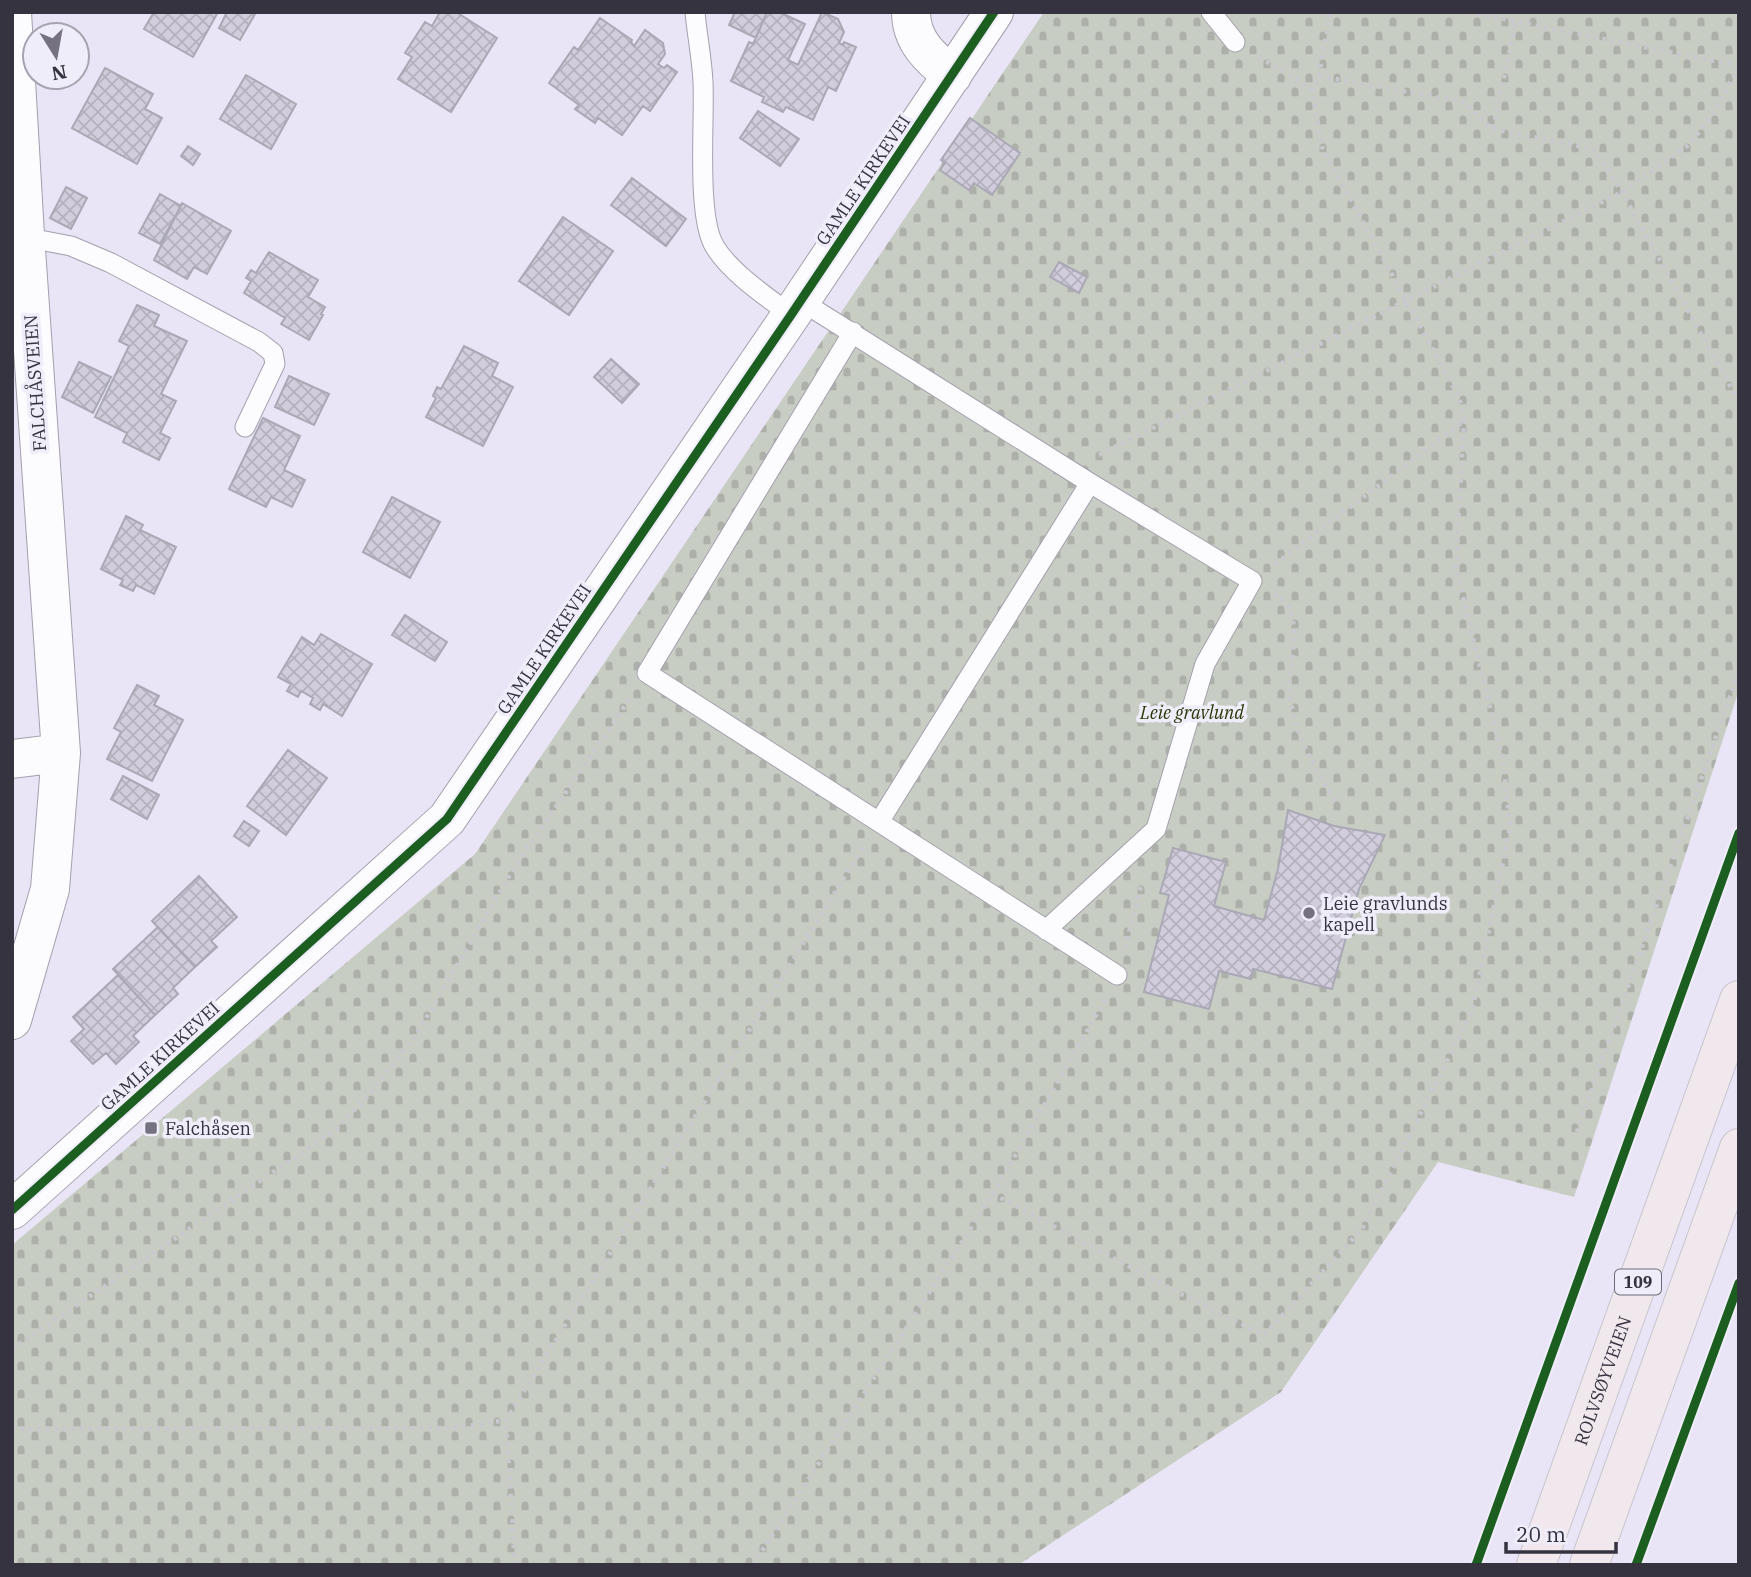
<svg xmlns="http://www.w3.org/2000/svg" width="1751" height="1577" viewBox="0 0 1751 1577" font-family="'IBM Plex Serif',serif">
	<defs>
		<pattern id="cemetery-stones" width="16" height="16" patternUnits="userSpaceOnUse" patternTransform="scale(1.75)"><rect width="16" height="16" fill="#c8cdc4"/><path d="M2 7V4a2 2 0 0 1 4 0v3zM10 15v-3a2 2 0 0 1 4 0v3z" fill="#acb0a9"/></pattern>
		<pattern id="building-cross-hatch" width="8" height="8" patternUnits="userSpaceOnUse" patternTransform="scale(1.75)"><rect width="8" height="8" fill="#d1cddc"/><path d="M0 0l8 8M0 8l8-8" fill="none" stroke="#b4b0be"/></pattern>
	</defs>
	<rect width="100%" height="100%" fill="#e9e5f6"/>
	<path fill="url(#cemetery-stones)" d="M1044 12H1739V690L1574 1197 1438 1162 1281 1392 1018 1565H12V1245L475 854Z"/>
	<path fill="url(#building-cross-hatch)" stroke="#aba8b6" stroke-width="2" d="M154 12H218L193 57 144 29Z
		M227 12H251L255 14 240 40 219 28Z
		M440 12H456L497 38 451 112 398 79 412 57 405 53 425 22 432 26Z
		M735 12H767L756 38 729 25Z
		M767 12H779L805 24 788 60 798 65 822 12 838 19 844 32 839 43 843 45 844 42 856 47 836 91 828 87 813 120 786 107 783 112 762 102 764 97 731 81 749 42 753 44Z
		M600 18 632 40 631 42 634 46 645 30 663 43 665 54 658 64 664 68 667 65 677 72 650 111 643 106 622 135 598 118 595 123 575 109 579 105 549 83 574 47 578 50Z
		M105 68 153 94 145 109 162 118 137 164 72 128Z
		M246 75 296 104 271 149 220 119Z
		M758 111 799 139 780 166 740 138Z
		M970 118 1020 153 992 195 974 183 969 190 940 170 945 163 941 160Z
		M188 146 200 154 193 165 181 156Z
		M632 178 686 219 666 246 611 205Z
		M66 187 87 198 71 229 50 218Z
		M160 194 181 206 160 244 139 233Z
		M182 203 231 231 207 274 194 267 187 279 154 260Z
		M563 217 613 251 569 315 519 281Z
		M269 252 318 280 308 297 325 307 321 314 323 315 309 340 281 324 285 318 244 293 251 281 246 278 251 270 256 273Z
		M1059 262 1087 277 1079 293 1050 277Z
		M137 305 159 315 154 326 187 341 161 394 176 401 160 433 170 438 159 460 123 442 127 433 95 417 129 346 119 341Z
		M464 346 498 363 492 376 513 387 483 446 426 417 436 398 433 396 437 387 441 389Z
		M611 359 639 384 622 403 594 377Z
		M79 362 111 377 93 413 62 397Z
		M289 376 329 394 314 425 275 407Z
		M263 418 300 436 284 470 305 480 292 507 271 497 266 507 229 489Z
		M392 497 440 522 410 578 363 552Z
		M126 516 143 525 140 530 176 547 154 594 136 585 133 591 120 585 123 580 101 569Z
		M405 615 447 642 435 661 392 635Z
		M321 634 372 664 342 716 323 704 320 710 310 704 313 698 301 691 298 697 287 691 291 684 278 677 302 637 314 645Z
		M137 685 159 696 154 705 183 720 152 781 107 759 121 732 114 728Z
		M288 750 327 778 286 835 247 806Z
		M123 776 159 795 147 819 111 799Z
		M1288 810 1334 826 1385 835 1359 889 1332 989 1253 969 1251 979 1219 971 1209 1009 1144 992 1169 895 1160 893 1173 848 1226 862 1214 906 1264 920 1278 869Z
		M244 821 259 831 249 846 234 836Z
		M199 876 237 917 211 941 217 947 195 967 152 921Z
		M158 927 195 967 173 988 178 994 155 1015 113 969Z
		M118 975 155 1015 133 1036 139 1042 116 1064 106 1053 93 1064 71 1041 84 1029 73 1017Z"/>
	<g fill="none" stroke-linecap="round" stroke-linejoin="round">
		<defs>
			<path id="service" d="M695 12C697 35 702 59 703 82 705 121 696 217 715 247 731 273 767 297 791 315
				M1211 12 1235 42
				M19 236 71 246 111 263 259 342 273 353 275 364 245 427
				M801 301 1090 483 1252 581 1205 664 1156 829 1046 930
				M853 332 647 673 1117 975
				M879 822 1090 483"/>
			<path id="minor" d="M911 12C911 42 931 58 952 76
				M12 759 61 753
				M12 1020 50 889 61 753 25 235 12 12
				M12 1210 447 819 791 315 994 12"/>
			<g id="primary">
				<path id="s1" d="M1536 1565 1739 1000"/>
				<path d="M1589 1565 1739 1148"/>
			</g>
		</defs>
		<use href="#service" stroke="#a4a0ad" stroke-width="21"/>
		<use href="#minor" stroke="#a4a0ad" stroke-width="40"/>
		<use href="#primary" stroke="#c7c5ce" stroke-width="40"/>
		<path stroke="#cac8cf" stroke-width="4.5" stroke-dasharray="3.5 5" stroke-linecap="butt" d="M1469 12 1739 66
			M1259 57 1312 89
			M1319 76 1464 102 1492 129 1594 149 1622 192 1739 402
			M1493 128 1516 22
			M1099 455 1622 192 1690 144 1714 112 1739 67
			M1275 564 1464 421 1459 397 1322 147 1312 89 1319 76 1330 12
			M1274 594C1310 615 1286 663 1290 695 1295 737 1315 768 1336 803
			M1125 948 1142 882
			M1577 1132 1739 671
			M993 1194 1181 1294 1264 1335 1362 1229 1472 1012 1510 828 1503 759 1456 569 1464 421
			M12 1349 334 1131 369 1095 416 1035 514 868 631 697
			M12 1429 455 1428 506 1420
			M515 1565 506 1420 864 846
			M753 1565 993 1194 1106 998"/>
		<use href="#service" stroke="#fcfbfe" stroke-width="19"/>
		<use href="#minor" stroke="#fcfbfe" stroke-width="38"/>
		<use href="#primary" stroke="#f0e8ed" stroke-width="38"/>
		<defs>
			<path id="cycleway" d="M12 1210 447 819 791 315 994 12
				M1476 1565 1739 833
				M1636 1565 1739 1283"/>
		</defs>
		<use href="#cycleway" stroke="#f0edfb" stroke-width="13"/>
		<use href="#cycleway" stroke="#1b5e20" stroke-width="9"/>
	</g>
	<g fill="#757180" stroke="#f0edfb" stroke-width="2.5">
		<circle cx="1309" cy="913" r="7"/>
		<rect x="144" y="1121" width="14" height="14" rx="3.5"/>
	</g>
	<g text-anchor="middle" dominant-baseline="central" stroke-width="7" stroke-linejoin="round" paint-order="stroke">
		<rect fill="#f0edfb" stroke="#6e6b78" stroke-width="2" x="1615" y="1269.5" width="46" height="25" rx="5"/>
		<g font-size="16" font-weight="bold" fill="#363340">
			<text x="1638" y="1282">109</text>
		</g>
		<g font-size="18" fill="#363340" stroke="#f0edfb">
			<text transform="translate(863 180) rotate(-56)">GAMLE KIRKEVEI</text>
			<text transform="translate(35 383) rotate(-94)">FALCHÅSVEIEN</text>
			<text transform="translate(544 649) rotate(-56)">GAMLE KIRKEVEI</text>
			<text transform="translate(160 1056) rotate(-42)">GAMLE KIRKEVEI</text>
			<text stroke="none"><textPath href="#s1" startOffset="196">ROLVSØYVEIEN</textPath></text>
		</g>
		<g font-size="18" font-style="italic" fill="#283907" stroke="#f0edfb">
			<text x="1192" y="712">Leie gravlund</text>
		</g>
		<g font-size="18" fill="#363340" stroke="#f0edfb" text-anchor="start">
			<text x="1323" y="903">Leie gravlunds<tspan x="1323" dy="21">kapell</tspan></text>
			<text x="165" y="1128">Falchåsen</text>
		</g>
	</g>
	<rect width="1751" height="1577" fill="none" stroke="#363340" stroke-width="28"/>
	<g transform="translate(56 56) rotate(169)"><circle r="33" fill="#f0edfb" stroke="#a6a3b0" stroke-width="2"/>
	<path d="M0-5L12 26L0 18L-12 26Z" fill="#757180"/>
	<text y="-10" font-size="19" font-weight="bold" text-anchor="middle" fill="#363340">N</text>
	</g>
	<path d="M1506 1542v10h110v-10" fill="none" stroke="#363340" stroke-width="3.5"/>
	<text x="1516" y="1542" font-size="21" fill="#363340" stroke="#f0edfb" stroke-width="5" paint-order="stroke">20 m</text>
</svg>
